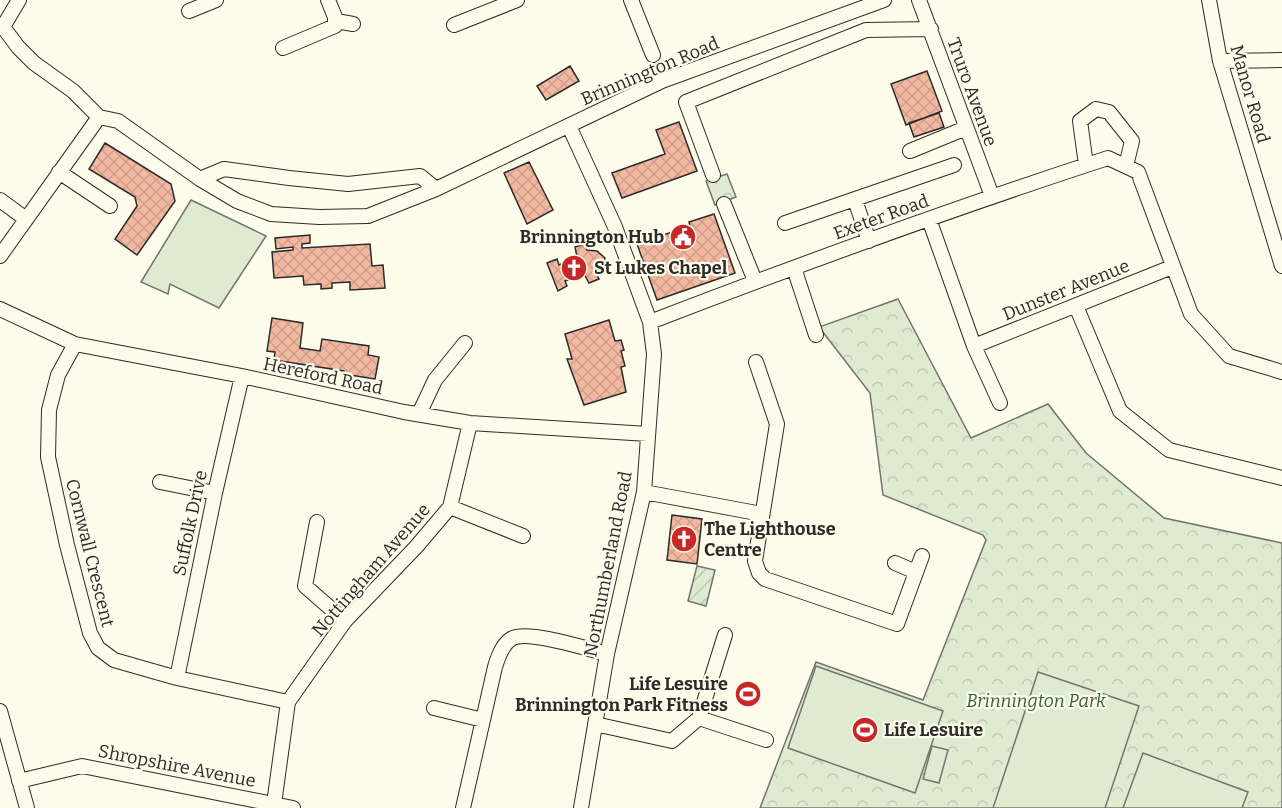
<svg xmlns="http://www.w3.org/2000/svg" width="1282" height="808" viewBox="0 0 1282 808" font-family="Bitter,serif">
	<defs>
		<pattern id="forest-crowns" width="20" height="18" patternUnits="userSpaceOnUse" patternTransform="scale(1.5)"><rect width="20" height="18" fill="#deebd1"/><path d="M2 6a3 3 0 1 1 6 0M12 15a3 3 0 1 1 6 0" fill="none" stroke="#bfcab4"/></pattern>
		<pattern id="garden-furrows" width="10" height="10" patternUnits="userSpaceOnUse" patternTransform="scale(1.5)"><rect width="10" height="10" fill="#deebd1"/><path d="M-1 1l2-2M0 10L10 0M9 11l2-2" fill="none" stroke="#bfcab4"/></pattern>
		<pattern id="building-cross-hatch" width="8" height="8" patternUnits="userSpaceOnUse" patternTransform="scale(1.5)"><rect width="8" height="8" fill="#f2b8a0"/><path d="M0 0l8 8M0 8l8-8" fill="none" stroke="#d09e8a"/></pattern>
	</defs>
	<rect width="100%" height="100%" fill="#fdfbea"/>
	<path fill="url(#forest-crowns)" stroke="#74746e" stroke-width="1.5" d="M727 174 736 197 715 205 706 181Z
		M898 299 971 438 1048 404 1086 453 1164 518 1282 543V808H760L816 662 923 700 986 540 983 535 883 495 870 393 819 327Z"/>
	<path fill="url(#garden-furrows)" stroke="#74746e" stroke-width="1.5" d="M697 566 715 570 706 606 688 601Z"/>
	<path fill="#deebd1" stroke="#74746e" stroke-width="1.5" d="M191 200 266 236 219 308 170 284 168 294 141 282Z
		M816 666 943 711 915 793 788 748Z
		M1038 672 1139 706 1105 808H993Z
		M932 746 948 750 939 783 923 779Z
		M1143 753 1248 792 1242 808H1123Z"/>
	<path fill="url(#building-cross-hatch)" stroke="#2b2b2b" stroke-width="1.5" d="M570 66 579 81 546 100 537 86Z
		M927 71 942 111 906 125 891 84Z
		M939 113 944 127 914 137 909 123Z
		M679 122 697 171 622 198 612 173 665 154 656 130Z
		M105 143 171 184 175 201 137 255 115 239 137 206 135 197 89 169Z
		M529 162 553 210 527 224 504 173Z
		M714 214 735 273 657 300 637 244 690 226 689 222Z
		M310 235V243L302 244V248L370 244 372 266 383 265 385 288 350 290V282L332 283V288L321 289V284L304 285 303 276 274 278 272 252 293 250V247L276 249 275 238Z
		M585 244 587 250 597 251 605 258 603 267 595 270 599 279 589 283 584 274 565 281 567 286 558 291 547 263 557 259 559 265 577 257 575 247Z
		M272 318 303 323 300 348 320 351 322 339 369 346 368 355 379 357 375 379 344 374V371L274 360 275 352 267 351Z
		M609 320 615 341 621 340 624 350 621 351 625 366 621 367 626 392 584 405 567 359H572L565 334Z
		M672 515 702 519 697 564 667 560Z"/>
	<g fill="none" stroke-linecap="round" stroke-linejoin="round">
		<defs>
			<path id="minor" d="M631 0 653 55
				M919 0 992 196
				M1209 0 1220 61 1282 266
				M189 11 216 0
				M336 21 353 24
				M454 25 517 0
				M0 26 3 27 18 47 34 63 73 91 99 117
				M3 27 19 0
				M283 48 335 26V17L328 0
				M1220 61 1282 60
				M99 117 118 121 200 179 237 201 271 214 319 217 368 216 436 189 662 81 884 0
				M569 126 615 227 650 322 654 354 644 492 607 654 581 808
				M910 151 966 128
				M1086 165 1080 121 1096 109 1109 112 1132 141 1126 166
				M59 172 110 206
				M713 175 686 102 866 30 931 29
				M200 179 224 169 289 178 348 184 420 176 436 189
				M0 200 26 219
				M855 200 869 241
				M724 204 755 281
				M929 219 974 346 1000 403
				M785 223 954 165
				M0 256 99 117
				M794 268 816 335
				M1076 306 1120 411 1169 450 1282 478
				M0 309 75 344 242 376 404 412 470 423 648 434
				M650 322C801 264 954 208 1108 158L1138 172 1191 314 1229 356 1282 372
				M75 344 58 375 49 410 48 457 67 545 90 633 98 648 114 660 177 678 288 702
				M974 346 1172 267
				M756 362 777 424 755 561 759 573 765 579 897 624 922 556
				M419 414 435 380 465 343
				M160 482 215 493
				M644 492 762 514
				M450 507 523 536
				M317 522 305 586 345 621
				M895 563 916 572
				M177 678 215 493 242 376
				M434 708 483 720
				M0 711 27 808
				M699 718 725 635
				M595 724 672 741 699 718 766 740
				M19 781 82 766 293 808
				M274 804 288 702 345 621 416 547 450 507 470 423
				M463 808 495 667C498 657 502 645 511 639 526 629 588 649 607 654"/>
		</defs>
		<use href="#minor" stroke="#2b2b2b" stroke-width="16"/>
		<use href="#minor" stroke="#fdfbea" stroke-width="14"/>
	</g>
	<defs>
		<symbol id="civic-disc" viewBox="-11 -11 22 22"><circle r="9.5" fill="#c62828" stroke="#fdfbea"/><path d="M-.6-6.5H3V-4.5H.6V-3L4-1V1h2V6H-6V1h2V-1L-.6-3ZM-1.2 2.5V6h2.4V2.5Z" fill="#fff"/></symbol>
		<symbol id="church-disc" viewBox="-11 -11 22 22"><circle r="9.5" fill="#c62828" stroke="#fdfbea"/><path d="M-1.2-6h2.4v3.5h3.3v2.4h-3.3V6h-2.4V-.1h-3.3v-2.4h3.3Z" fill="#fff"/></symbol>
		<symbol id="stadium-disc" viewBox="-11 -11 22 22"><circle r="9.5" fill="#c62828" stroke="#fdfbea"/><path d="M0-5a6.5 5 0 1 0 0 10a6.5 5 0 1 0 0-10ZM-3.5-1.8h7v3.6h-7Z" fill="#fff"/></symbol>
	</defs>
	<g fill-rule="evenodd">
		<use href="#civic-disc" x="668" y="222" width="30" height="30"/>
		<use href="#church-disc" x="559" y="253" width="30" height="30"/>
		<use href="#church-disc" x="669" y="524" width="30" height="30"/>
		<use href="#stadium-disc" x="733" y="679" width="30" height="30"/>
		<use href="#stadium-disc" x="850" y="715" width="30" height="30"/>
	</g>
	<g text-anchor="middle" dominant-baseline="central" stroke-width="4.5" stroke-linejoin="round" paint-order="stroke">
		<g font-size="18" fill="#2b2b2b" stroke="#fdfbea">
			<text transform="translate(650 71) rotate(-23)">Brinnington Road</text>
			<text transform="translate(972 92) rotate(70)">Truro Avenue</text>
			<text transform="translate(1250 94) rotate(74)">Manor Road</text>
			<text transform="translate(881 217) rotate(-20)">Exeter Road</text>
			<text transform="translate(1066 290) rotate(-22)">Dunster Avenue</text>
			<text transform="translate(323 376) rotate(12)">Hereford Road</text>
			<text transform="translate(190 523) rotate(-78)">Suffolk Drive</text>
			<text transform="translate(90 553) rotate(76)">Cornwall Crescent</text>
			<text transform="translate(608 564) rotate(-79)">Northumberland Road</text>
			<text transform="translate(371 570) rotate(-49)">Nottingham Avenue</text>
			<text transform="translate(177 766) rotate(11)">Shropshire Avenue</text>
		</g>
		<g font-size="18" font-weight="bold" fill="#2b2b2b" stroke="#fdfbea" text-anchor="start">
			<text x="664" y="237" text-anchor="end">Brinnington Hub</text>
			<text x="594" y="268">St Lukes Chapel</text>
			<text x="704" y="529">The Lighthouse<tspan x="704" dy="21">Centre</tspan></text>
			<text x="728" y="684" text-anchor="end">Life Lesuire<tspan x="728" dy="21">Brinnington Park Fitness</tspan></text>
			<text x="884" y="730">Life Lesuire</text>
		</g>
		<g font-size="18" font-style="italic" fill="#34623c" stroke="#fdfbea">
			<text x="1036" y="701">Brinnington Park</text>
		</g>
	</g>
</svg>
